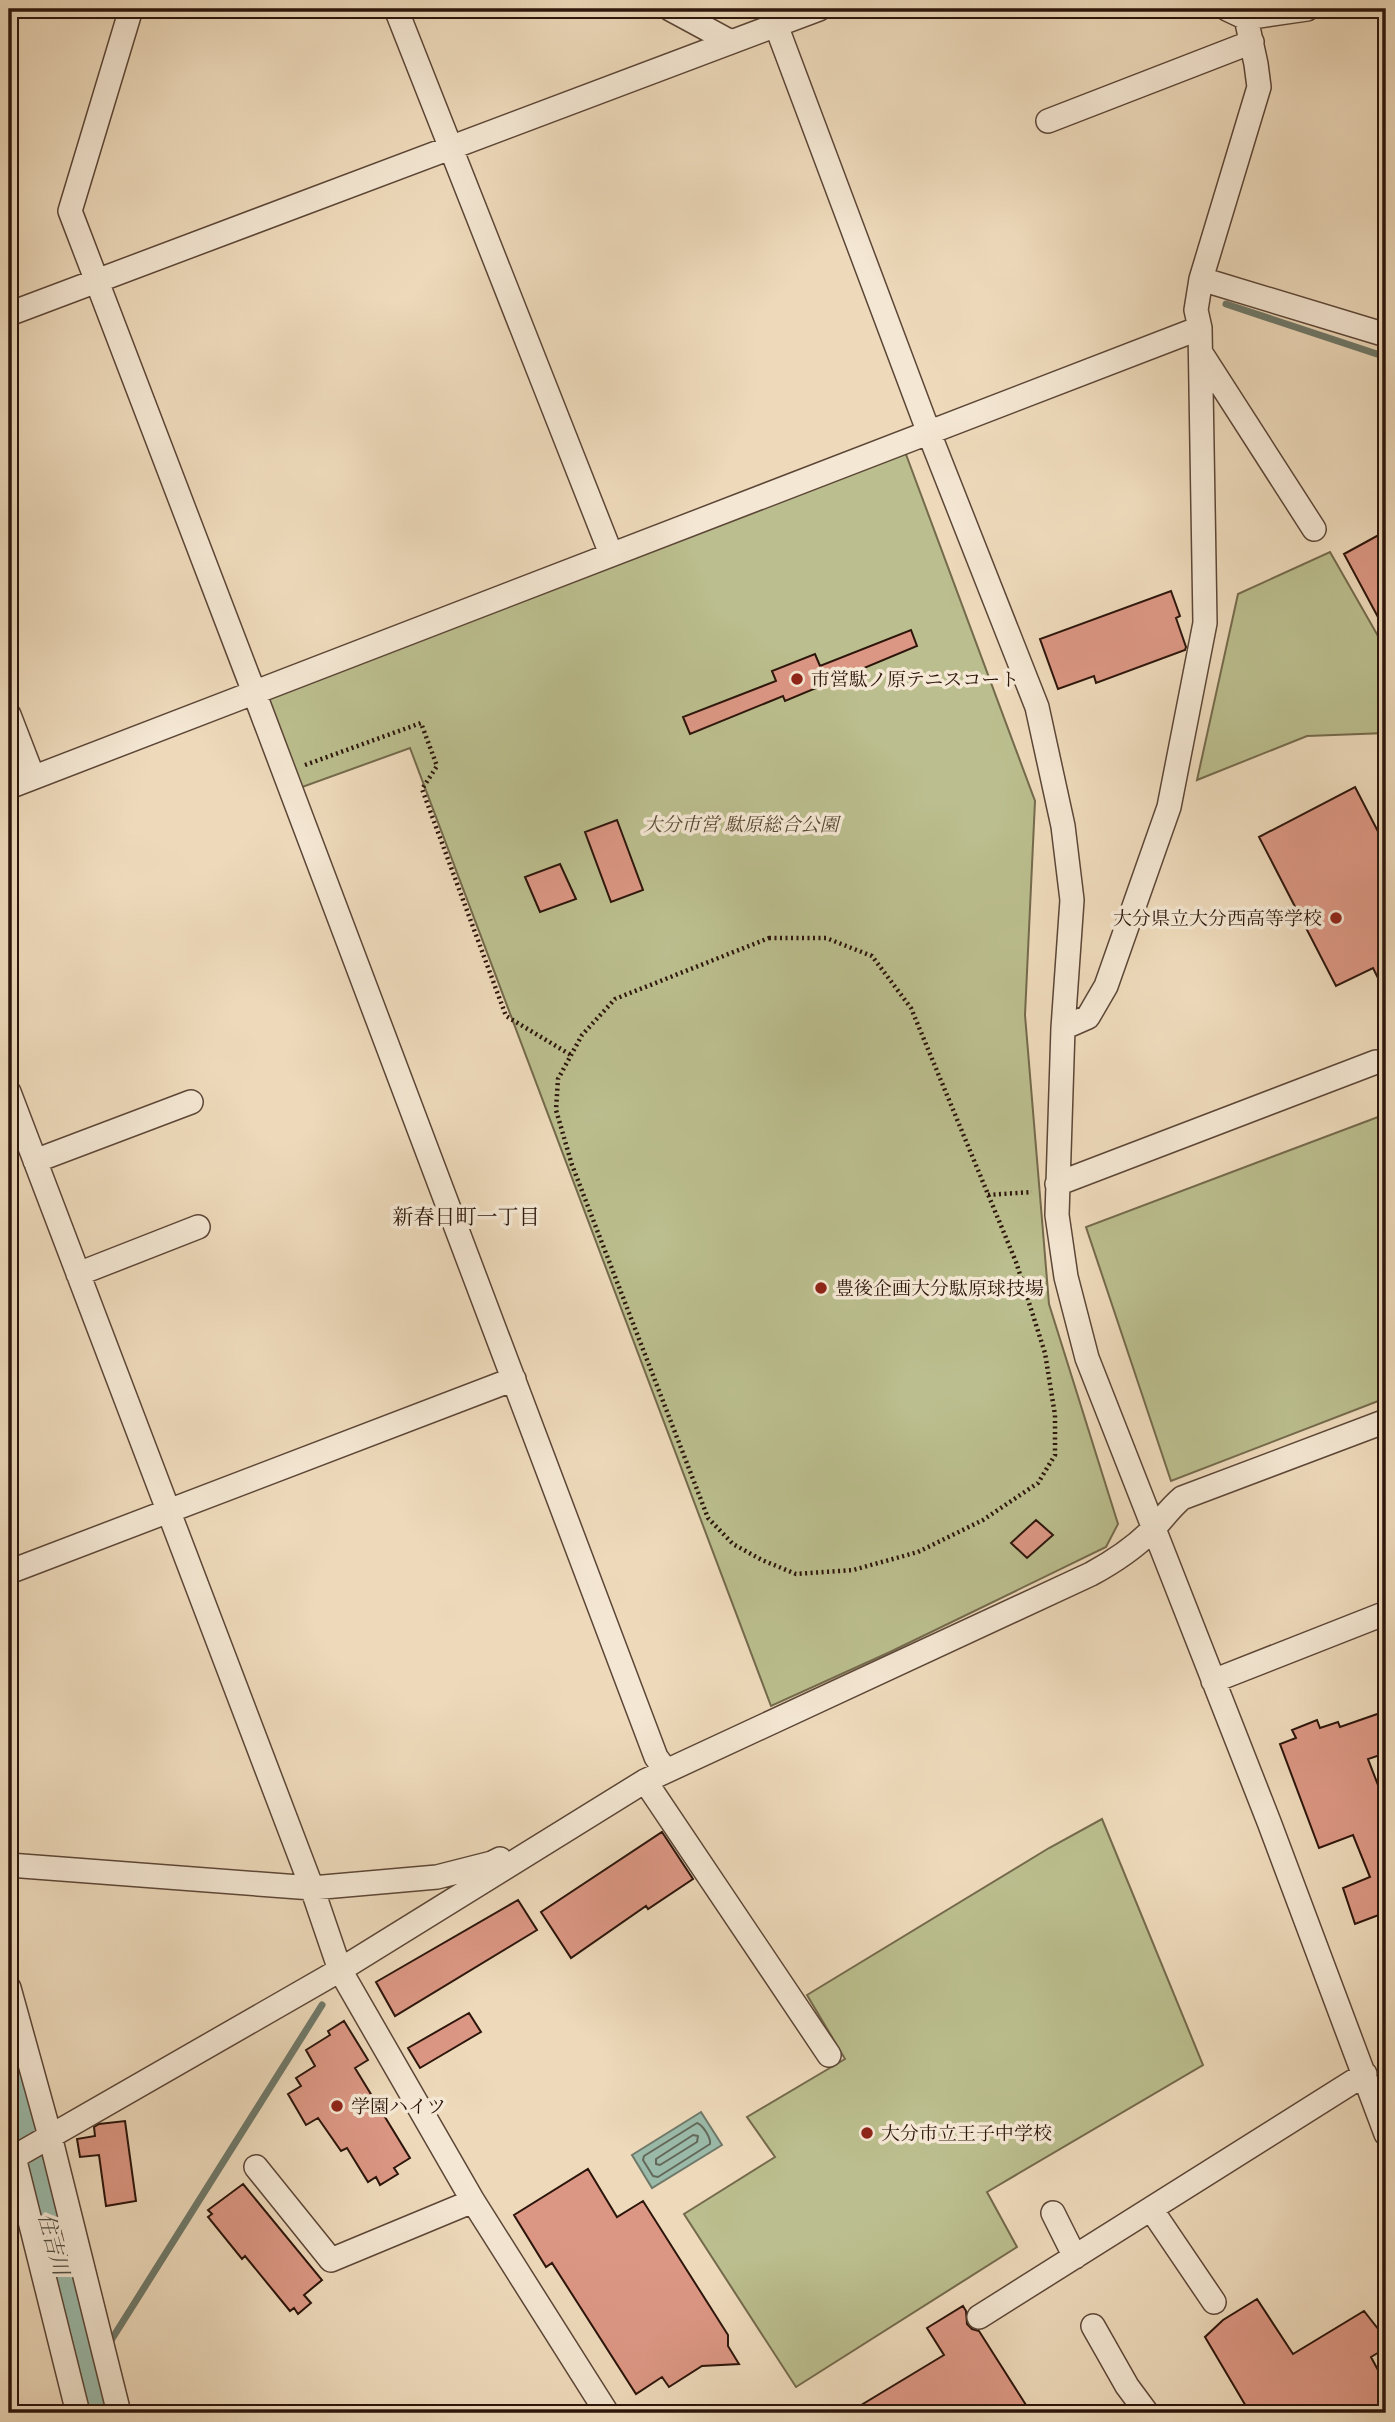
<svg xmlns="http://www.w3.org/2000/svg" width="1395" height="2422" viewBox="0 0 1395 2422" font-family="'Libre Caslon Text','Noto Serif JP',serif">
	<rect width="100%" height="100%" fill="#eedabb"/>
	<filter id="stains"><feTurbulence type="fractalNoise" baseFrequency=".00286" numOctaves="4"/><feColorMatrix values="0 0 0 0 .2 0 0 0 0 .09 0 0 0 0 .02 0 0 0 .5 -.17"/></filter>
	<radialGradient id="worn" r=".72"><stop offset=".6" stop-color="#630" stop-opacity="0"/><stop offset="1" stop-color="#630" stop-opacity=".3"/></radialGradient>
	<path fill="#bbbe8e" stroke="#746a4c" stroke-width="2" d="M904 449 1035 801 1025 1015 1049 1304 1118 1524 1106 1547 890 1652 771 1706 410 748 294 790 259 693Z
		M1330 552 1386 650V733L1307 736 1197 780 1238 594Z
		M1386 1114V1398L1171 1481 1086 1227Z
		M1102 1819 1203 2065 987 2192 1017 2247 796 2387 684 2214 775 2157 747 2117 845 2059 807 1995 1049 1848Z"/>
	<path fill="#9bbbaa" stroke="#6f796a" stroke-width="2" d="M701 2112 722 2145 652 2188 632 2155Z"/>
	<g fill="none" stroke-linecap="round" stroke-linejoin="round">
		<path stroke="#64685a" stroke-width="2" d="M697 2123C703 2125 711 2138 710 2144L658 2177 653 2176 643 2160 644 2156Z
			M693 2135 698 2136 697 2142 660 2165 656 2164V2159Z"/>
		<path stroke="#6f796a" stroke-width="7" d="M1226 304 1386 357
			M110 2342 322 2005
			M88 2376 94 2368"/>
		<path stroke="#9bbbaa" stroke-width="40" d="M9 2074 100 2413"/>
	</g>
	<path fill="#dc9784" stroke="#2c150b" stroke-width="2" d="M1386 531V632L1344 554Z
		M1171 591 1180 616 1176 618 1186 647 1185 650 1096 683 1094 676 1058 689 1040 639Z
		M911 630 917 646 785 701 783 696 690 734 683 717 776 681 772 671 815 654 820 666Z
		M1355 787 1386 847V994L1373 968 1336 986 1259 837Z
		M617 820 643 890 611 902 585 832Z
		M560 864 576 899 540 912 525 877Z
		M1036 1520 1053 1535 1027 1558 1011 1543Z
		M1386 1711V1753L1368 1759 1386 1806V1915L1384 1913 1355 1924 1343 1888 1370 1877 1353 1835 1319 1848 1280 1744 1296 1738 1292 1730 1317 1720 1320 1728 1338 1722 1340 1727Z
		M662 1832 693 1879 648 1909 646 1906 571 1958 541 1912Z
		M518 1900 537 1930 395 2016 376 1982Z
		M469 2013 481 2032 420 2068 408 2048Z
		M344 2021 368 2060 355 2068 410 2158 394 2168 398 2174 380 2185 376 2177 368 2182 347 2148 341 2151 318 2118 306 2125 288 2094 301 2086 296 2078 315 2066 306 2050 330 2035 328 2031Z
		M125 2121 136 2201 106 2206 99 2155 80 2157 77 2139 95 2136 94 2127 99 2124Z
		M588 2169 617 2217 643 2201 728 2335V2346L739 2364 702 2366 669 2387 662 2377 636 2394 552 2263 546 2267 514 2215Z
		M243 2184 322 2280 304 2295 311 2303 298 2314 294 2308 290 2311 245 2256 242 2259 208 2217 212 2214 208 2210Z
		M1257 2299 1293 2354 1364 2311 1386 2339V2348L1371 2357 1386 2385V2413H1250L1205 2337 1223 2320Z
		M963 2306 966 2311 967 2324 972 2329 979 2331 1026 2405 1023 2407 1027 2413H848L944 2355 927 2328Z"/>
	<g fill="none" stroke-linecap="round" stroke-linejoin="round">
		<defs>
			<path id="minor" d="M131 9 70 211 257 700 656 1757 666 1771
				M396 9 611 554
				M670 9 731 42
				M770 9 929 433 1037 707 1063 826 1072 900 1063 1028 1057 1215 1066 1277 1087 1358 1269 1822 1386 2134
				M1227 9 1246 18 1307 9
				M1048 121 1252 42
				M1201 279 1386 335
				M9 314 819 9
				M1201 353 1314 529
				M9 715 33 777
				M9 787 1200 328
				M1063 1028 1088 1017 1106 986 1169 807 1205 623 1200 328 1196 310 1201 279 1259 87 1256 64 1246 18
				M9 1092 312 1888 340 1970 473 2201 607 2413
				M35 1161 191 1102
				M1057 1184 1376 1062
				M78 1274 198 1227
				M9 1572 514 1379
				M1213 1681 1386 1613
				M645 1781 829 2055
				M9 1865 312 1888 437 1877 492 1863 500 1859
				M9 1988 50 2136 119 2413
				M14 2157 78 2413
				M9 2160 340 1970 645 1781 1091 1574C1113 1562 1133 1549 1151 1531 1162 1520 1170 1508 1182 1498L1386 1421
				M256 2167 331 2260 473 2201
				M1151 2209 1214 2302
				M1053 2213 1075 2257
				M979 2317 1365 2074
				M1093 2326 1127 2386 1147 2413"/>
		</defs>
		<use href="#minor" stroke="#5c4637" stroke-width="26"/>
		<path stroke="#2c150b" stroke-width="4.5" stroke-dasharray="2 3.5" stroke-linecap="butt" d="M305 765 421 723 437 766 422 789 506 1016 571 1055
			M769 938H826L872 956 911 1008 1016 1262 1045 1353 1055 1415V1455L1038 1483 983 1520 918 1552 853 1570 796 1574 762 1560 733 1544 708 1518 572 1165 556 1110 558 1079 582 1035 615 999Z
			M988 1195 1032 1192"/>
		<use href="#minor" stroke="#f4e7d3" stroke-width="23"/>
	</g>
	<g fill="#8f2418" stroke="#f4e7d3" stroke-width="2.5">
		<circle cx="797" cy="679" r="7"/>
		<circle cx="1336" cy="918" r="7"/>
		<circle cx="821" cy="1288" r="7"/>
		<circle cx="337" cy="2106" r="7"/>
		<circle cx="867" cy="2133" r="7"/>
	</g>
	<g text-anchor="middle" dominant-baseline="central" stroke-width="7" stroke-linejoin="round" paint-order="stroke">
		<g font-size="19" fill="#2c150b" stroke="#f4e7d3" text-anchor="start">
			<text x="811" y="679">市営駄ノ原テニスコート</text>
			<text x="1322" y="918" text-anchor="end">大分県立大分西高等学校</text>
			<text x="835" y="1288">豊後企画大分駄原球技場</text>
			<text x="351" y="2106">学園ハイツ</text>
			<text x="881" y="2133">大分市立王子中学校</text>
		</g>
		<g font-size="19" font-style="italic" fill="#574832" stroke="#f4e7d3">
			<text x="741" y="824">大分市営 駄原総合公園</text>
		</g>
		<g font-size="21" fill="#2c150b" stroke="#f4e7d3">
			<text x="466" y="1216">新春日町一丁目</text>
		</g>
		<g font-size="21" font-style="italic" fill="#534f43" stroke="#f4e7d3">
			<text transform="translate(54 2244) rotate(75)">住吉川</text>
		</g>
	</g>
	<rect width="1395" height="2422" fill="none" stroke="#eedabb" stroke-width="35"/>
	<rect x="10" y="10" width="1374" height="2401" fill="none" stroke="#2c150b" stroke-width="3.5"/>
	<rect x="18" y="18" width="1360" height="2387" fill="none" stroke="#2c150b" stroke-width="2"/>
	<rect width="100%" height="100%" filter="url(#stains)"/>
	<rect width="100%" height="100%" fill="url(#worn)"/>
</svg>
